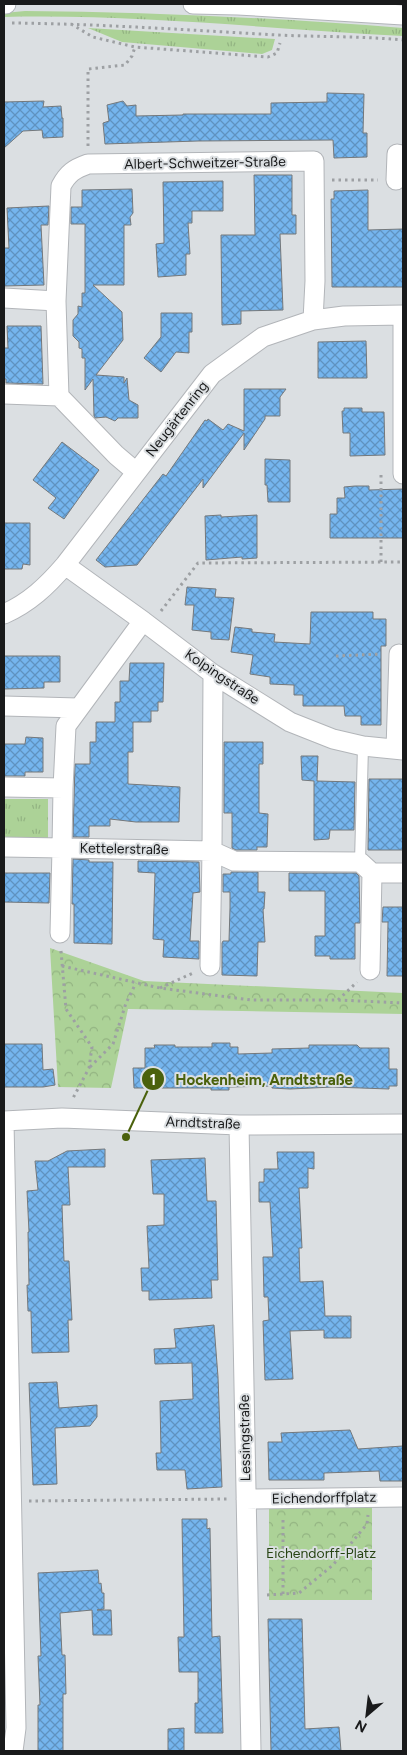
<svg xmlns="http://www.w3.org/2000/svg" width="407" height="1755" viewBox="0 0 407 1755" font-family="Figtree,sans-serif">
	<defs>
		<pattern id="grass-tufts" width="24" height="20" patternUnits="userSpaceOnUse" patternTransform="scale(1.25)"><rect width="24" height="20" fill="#acd297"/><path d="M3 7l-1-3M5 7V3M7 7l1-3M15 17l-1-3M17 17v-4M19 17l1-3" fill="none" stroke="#93b482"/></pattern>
		<pattern id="park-crowns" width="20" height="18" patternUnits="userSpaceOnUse" patternTransform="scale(1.25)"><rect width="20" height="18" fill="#acd297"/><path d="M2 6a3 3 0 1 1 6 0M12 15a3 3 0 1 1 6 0" fill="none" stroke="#93b482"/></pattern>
		<pattern id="building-cross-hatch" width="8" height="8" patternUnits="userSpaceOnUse" patternTransform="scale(1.25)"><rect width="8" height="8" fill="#75b5ee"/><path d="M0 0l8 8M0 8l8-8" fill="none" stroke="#5f92c0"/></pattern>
	</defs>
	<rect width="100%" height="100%" fill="#dbdfe2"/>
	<path fill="url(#grass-tufts)" d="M25 11C152 12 277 18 403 28V36C270 29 137 14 4 17V13Z
		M88 28 275 39 272 50 262 54 122 42Z
		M4 799H48V842L4 843Z"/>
	<path fill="url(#park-crowns)" d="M50 948 144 981 403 993V1014L128 1009 111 1088 58 1087Z
		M269 1505 372 1506V1600H269Z"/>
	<path fill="url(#building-cross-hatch)" stroke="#74787b" d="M327 93 364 94 363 133H367V157L334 158 333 140 198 141 105 144 103 123 109 121 107 105 123 101 127 106 136 105V116L183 115V114H271V103L327 102Z
		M44 101 43 107 61 106 62 118H63V137L43 138 42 130 23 131 4 148V102Z
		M254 175H292V215H296V234H280L283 310 241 311V324L222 325 221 235H255Z
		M223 181V211H192V223H188L190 254H186V275L158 277 156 244 164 243 163 182Z
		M132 189 133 213 130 217 131 225H124V285H93L122 312 123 340 96 375 124 377V383L127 378 129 400 138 405V418H118L115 421 106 417 95 418 94 416 93 379 85 390V358H82V349L79 348V342L73 336V320L78 314V306L82 307V293H85V224H71V207H82V190Z
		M368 190V230L403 229V287H332L331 199H334V191Z
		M49 206 48 225H41L44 285 4 286V248H9L7 208Z
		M161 313H192V332H189V353L176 352 161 372 144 358 161 337Z
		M7 326H41L43 384 6 383V379H4V348H8Z
		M366 341 367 378H318V342Z
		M244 389H286L280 397V416H265V419L244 450V433L203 488V479L137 565 105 567 96 560 163 474 166 476 205 420 207 421 208 419 223 430 228 424 244 431Z
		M344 408H362V412H384L385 455 350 456V433H343L342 411H344Z
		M62 442 99 470 64 519 48 508 56 498 33 480Z
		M265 459 290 460V502H268L267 485H265Z
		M355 486H369V490L403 489V538H330V514H337V498H345L344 487Z
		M221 515V517L257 515V558L242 559V557L206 560 205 516Z
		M4 523H30V565L23 564 22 569H4Z
		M187 587 216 589 215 597 234 598 229 640 211 639V632L192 630 194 605H185Z
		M311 612H373V619H386V646H381V725H361V716H345L344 706H303V695H294V685L270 684V677L250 674 253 655 231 652 235 627 252 629V632L275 634 274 642 310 644Z
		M4 656H60V682H44V688L4 689Z
		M130 663H164L163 702H158V711H151V722H133V752H128V784L180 787 179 822H136L110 819V826H89V837H73L75 764H90V742H96V722H115V702H120V681H129Z
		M26 737 43 738V772H25V776H4V744H25Z
		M224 742H263V764H259V813L268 814 267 847H257V850H236L232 848V813H224Z
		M301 756H318L317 781 355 782 354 830H330L329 839 314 840V781L302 780Z
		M369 779H403V850H368Z
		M73 859 89 860V862H113L112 944 74 943V904H72Z
		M138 861 199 862 200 892 193 893 190 941H199V959L163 957 164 940 153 939 155 873 138 872Z
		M231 872H258V892H265L264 909H263L265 942H258L257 976 222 975V943L223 941H229L230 908V892H223V874H231Z
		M4 873H50L49 903 4 902Z
		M289 873H356L359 876 360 923H355V959H330V956H315V936H325V891H289Z
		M383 907H403V976H387L388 922H382Z
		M212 1043H230V1047H238V1054L272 1053V1049L309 1048V1045H357L360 1048H389V1069H397V1086H389V1089L333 1087 290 1089 272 1088V1086L229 1087V1090H211V1088H134L133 1068H145V1048H155L154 1045H175V1047H212Z
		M4 1044H42L43 1070 53 1069 55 1085 43 1087H4Z
		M105 1149V1167H68L70 1205H62L64 1261H69L72 1320H68L69 1352 32 1353 31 1311H28L27 1285H29L28 1232H29L27 1191 38 1190 35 1161H48L67 1151Z
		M277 1152H314V1169L308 1168V1188H299L302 1248H299L300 1282 323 1281 325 1316H351V1338H324V1330L290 1331 293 1379 265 1380 263 1321 269 1320 268 1297H264L263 1257H273L270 1202H259V1182H264V1169H278Z
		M205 1158 207 1201H216L218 1280H211L212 1298 149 1300V1291H142L141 1268H149L147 1226 164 1225V1194H153L151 1160Z
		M214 1325 218 1377 222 1487 187 1489 185 1470H157L156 1453H161L160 1401 193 1399 192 1363 155 1364 154 1349 176 1348 174 1329Z
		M57 1382 59 1408 97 1405V1417L90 1426 55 1428 57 1484 33 1485 29 1383Z
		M350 1430 358 1449 403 1446V1481H380L379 1471 324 1473V1480H269L268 1442H282L281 1433Z
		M182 1519H207V1529L210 1528 212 1637 220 1636 223 1733H195V1703H198V1672H179L178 1637H184Z
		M98 1570 99 1584 101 1583 102 1593H104V1609L97 1610H111L112 1635H93L92 1610 60 1613 62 1655H65L66 1694H63V1751H38V1705H40L38 1656H41L38 1573Z
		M268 1619H302L305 1729 339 1727 341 1751H271Z
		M184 1728V1751H168V1729Z"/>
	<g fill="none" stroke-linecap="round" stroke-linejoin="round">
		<defs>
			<path id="lane" d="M360 862 363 746"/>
			<path id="street" d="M4 4H6
				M193 4 238 5 403 15
				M396 180 397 154 403 155
				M4 298 56 301
				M4 394 59 396
				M136 472 116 455 59 396 56 301 61 186C68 173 74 169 88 164L314 161 315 281 313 320
				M403 474V315
				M65 565 143 621 213 674 290 722 333 739 363 746 403 750
				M4 614C29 603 47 586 65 565L212 374 263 337 313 320 344 316 403 315
				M213 674 212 851 234 861 360 862 372 873H403
				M4 706 78 708
				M396 749 399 654
				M4 787 63 788 62 848 4 847
				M63 788 66 726 143 621
				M60 933 62 848 212 851 210 966
				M370 970 372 873
				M4 1121 16 1728 13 1751
				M4 1121 62 1118 239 1125 403 1124
				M239 1125 251 1751
				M246 1499 403 1497"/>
		</defs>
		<use href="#lane" stroke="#b2b5b9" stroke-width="12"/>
		<use href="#street" stroke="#b2b5b9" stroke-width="21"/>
		<path stroke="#9da0a3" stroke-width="3" stroke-dasharray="2.5 4" stroke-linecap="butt" d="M12 23C101 24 189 30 278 35 320 37 361 36 403 40
			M71 24 93 37 135 47 268 57 277 53 280 43
			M88 146V69L125 65 132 56 135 47
			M332 180H378
			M381 562V474H384
			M161 611 198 563 403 562
			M336 656 381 654
			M61 951 66 1009 92 1047 89 1068 72 1100
			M62 966 160 988 251 1000H338L403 1003
			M160 988 193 973
			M338 1000 357 982
			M90 1067 113 1044 126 1003 136 983
			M29 1501 227 1499
			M283 1594V1517
			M267 1595 299 1593 333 1565 367 1524 368 1515"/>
		<use href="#lane" stroke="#fff" stroke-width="10"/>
		<use href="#street" stroke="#fff" stroke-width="19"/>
	</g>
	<g text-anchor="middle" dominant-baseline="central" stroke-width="4" stroke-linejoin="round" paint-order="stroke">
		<g font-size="14" fill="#191a1b" stroke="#dbdfe2">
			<text transform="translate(205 163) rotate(-1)">Albert-Schweitzer-Straße</text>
			<text transform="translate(177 419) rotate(-52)">Neugärtenring</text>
			<text transform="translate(222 677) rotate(34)">Kolpingstraße</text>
			<text transform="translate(124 849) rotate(1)">Kettelerstraße</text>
			<text transform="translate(203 1123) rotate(2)">Arndtstraße</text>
			<text transform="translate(245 1438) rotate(-91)">Lessingstraße</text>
			<text transform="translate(324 1498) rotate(-1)">Eichendorffplatz</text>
		</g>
		<g font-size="14" fill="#274413" stroke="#dbdfe2">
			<text x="321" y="1553">Eichendorff-Platz</text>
		</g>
	</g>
	<path fill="none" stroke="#4a610c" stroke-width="2" d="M126 1137L153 1079"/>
	<g fill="#4a610c" stroke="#dbdfe2" stroke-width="2">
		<circle cx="126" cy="1137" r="5"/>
		<circle cx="153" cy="1079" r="12"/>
	</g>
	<g font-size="15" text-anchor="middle" font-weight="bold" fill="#fff">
		<text x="153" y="1085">1</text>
	</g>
	<g font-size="15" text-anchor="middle" font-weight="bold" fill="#4a610c" stroke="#dbdfe2" stroke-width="4" stroke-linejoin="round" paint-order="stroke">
		<text x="264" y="1085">Hockenheim, Arndtstraße</text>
	</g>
	<rect width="407" height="1755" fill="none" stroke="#191a1b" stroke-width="10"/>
	<g transform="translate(367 1715) rotate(208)" stroke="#dbdfe2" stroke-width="4" paint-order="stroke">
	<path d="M0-4L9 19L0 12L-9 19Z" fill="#191a1b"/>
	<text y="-8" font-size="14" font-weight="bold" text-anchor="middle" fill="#191a1b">N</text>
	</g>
</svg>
